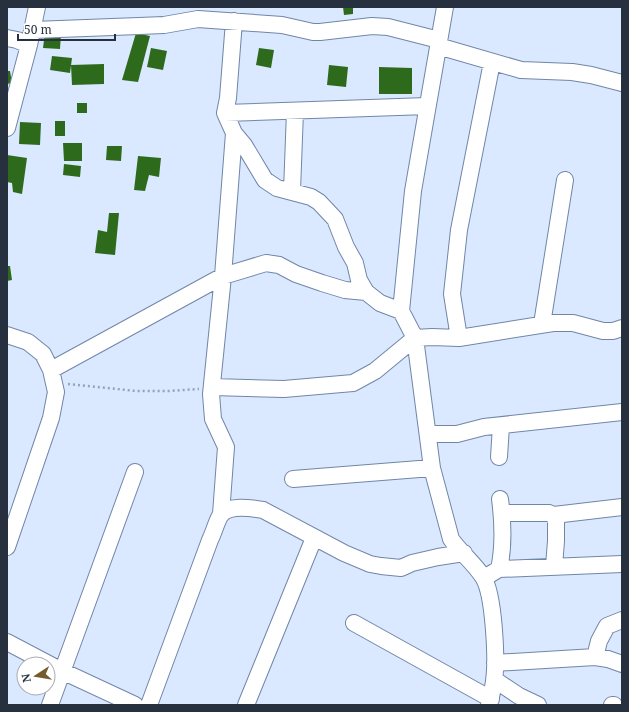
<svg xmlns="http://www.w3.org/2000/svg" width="629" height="712" viewBox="0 0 629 712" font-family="'Noto Serif',serif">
	<rect width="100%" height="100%" fill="#dae9ff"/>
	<path fill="#2e6a1c" d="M343 7H353V14L344 15Z
		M45 32 61 34 60 49 43 48Z
		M136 33 150 36 138 82 122 80Z
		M151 48 167 51 163 70 147 67Z
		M259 48 274 50 271 68 256 65Z
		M52 56 72 58 70 73 50 70Z
		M104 64V84L72 85 71 65Z
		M329 65 348 67 346 87 327 85Z
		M379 67 412 68V94H379Z
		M7 71H10L12 83 7 84Z
		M77 103H87V113H77Z
		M55 121H65V136H55Z
		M20 122 41 123 40 145 19 144Z
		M63 143H82V161H64Z
		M107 146H122L121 161 106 160Z
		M7 155 27 158 22 194 13 192 12 183 7 182Z
		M138 156 161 158 159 177 149 175 145 191 134 190Z
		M64 164 81 166 80 177 63 175Z
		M109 213H119L115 255 95 253 98 230 107 232Z
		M7 266H10L12 280 7 281Z"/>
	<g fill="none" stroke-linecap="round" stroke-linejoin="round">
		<defs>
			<path id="minor" d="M445 7 413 191 401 311 415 338 432 468 451 539C460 552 474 563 483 577 494 594 497 659 494 681 493 689 491 697 489 705
				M234 21 228 98 225 113 234 133 244 145 265 180 277 188 311 197 319 202 335 219 346 247 355 263 359 280 366 292 380 303 401 311
				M33 30 139 26 164 25 198 19 282 25 313 32H320L372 26 388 27 439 40
				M7 38 17 40 29 45
				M438 46 521 70 572 72 591 75 622 83
				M225 113 427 106
				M7 128 29 45 37 7
				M292 191 295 111
				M542 324 565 180
				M7 335 28 342 43 354 51 370 56 392 51 418 7 547
				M459 338 452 294 459 230 492 62
				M51 370 223 276 266 263 279 265 296 274 322 283 345 290 366 292
				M212 387 284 389 353 383 375 371 415 338 432 337 459 338 553 323H573L603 331H613L622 328
				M428 434H457L484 427 622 412
				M499 457 501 426
				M293 479 432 468
				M502 513H549L556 517V541L554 566
				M221 514 226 447 213 419 211 394 223 276 234 133
				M554 515 622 507
				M499 569C504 546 503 522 500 499
				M484 578 499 569 622 564
				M354 623 491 699
				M7 642 62 671 135 705
				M595 657 599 641 607 626 622 620
				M495 663 595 657 608 659 622 664
				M495 680 519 696 538 705
				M50 705 135 472
				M149 705 210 540C214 532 216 523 220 516 228 504 251 508 263 510L344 553 370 564 381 566 401 568 412 563 438 557 464 553
				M246 705 314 538
				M612 705H614"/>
		</defs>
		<use href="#minor" stroke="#7186a7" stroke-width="18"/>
		<path stroke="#96a2b5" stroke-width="2.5" stroke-dasharray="2 3" stroke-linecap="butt" d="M68 384 136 391H168L199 389"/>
		<use href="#minor" stroke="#fff" stroke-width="16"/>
	</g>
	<rect width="629" height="712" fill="none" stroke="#27303e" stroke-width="16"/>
	<g transform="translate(36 676) rotate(258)"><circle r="19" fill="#ffffff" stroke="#a9acb2"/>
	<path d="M0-3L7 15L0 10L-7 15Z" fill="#765c2d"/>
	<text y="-6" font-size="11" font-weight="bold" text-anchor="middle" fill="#27303e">N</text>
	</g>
	<path d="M18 34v6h97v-6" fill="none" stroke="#27303e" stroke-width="2"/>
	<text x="24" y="34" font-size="12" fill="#27303e" stroke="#ffffff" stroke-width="3" paint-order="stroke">50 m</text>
</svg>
